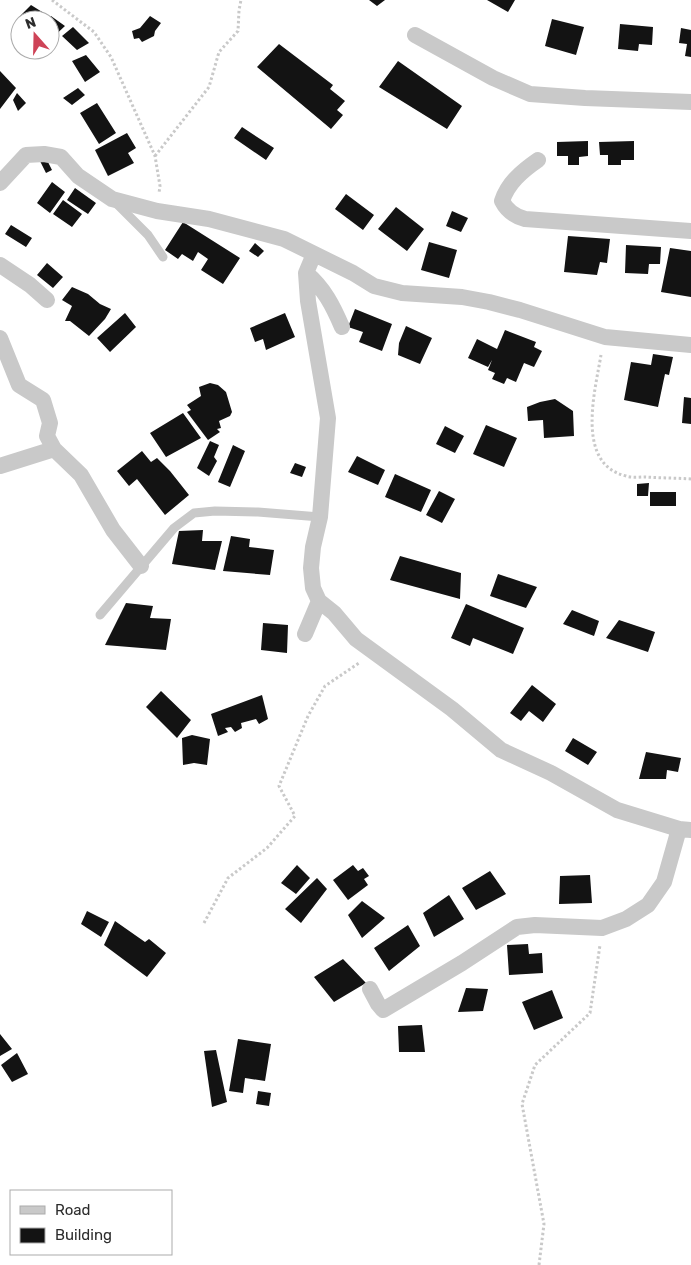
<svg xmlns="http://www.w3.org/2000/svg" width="691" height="1265" viewBox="0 0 691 1265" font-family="Rubik,sans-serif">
	<rect width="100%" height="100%" fill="#fff"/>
	<path fill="#131313" d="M369 0H385L377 6Z
		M487 0H515L508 12Z
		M31 5 47 15 41 20H23L19 17Z
		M51 16 65 26 50 40V20H46Z
		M150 16 161 23 155 31 154 36 142 42 139 38 134 39 132 31 140 28Z
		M552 19 584 27 576 55 545 46Z
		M620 24 653 27 652 45 639 44 638 51 618 49Z
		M73 27 89 43 77 50 62 36Z
		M681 28 691 30V57L685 56 687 44 679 43Z
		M279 44 333 85 330 89 345 101 337 110 343 115 331 129 257 67Z
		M86 55 100 72 85 82 72 61Z
		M398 61 462 106 447 129 379 87Z
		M0 71 16 88 0 109Z
		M78 88 85 95 72 105 63 98Z
		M17 93 26 103 18 111 13 100Z
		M97 103 116 133 99 144 80 113Z
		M242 127 274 148 266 160 234 138Z
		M127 133 136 148 128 153 134 163 108 176 95 150Z
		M588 141V156L579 157V165H568V156H557V142Z
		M634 141V160H621V165H608V155H600L599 142Z
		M46 158 52 170 46 173 40 161Z
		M52 182 65 192 50 213 37 203Z
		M75 188 96 203 88 214 67 200Z
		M346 194 374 215 363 230 335 209Z
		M63 200 82 214 72 227 53 214Z
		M396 207 424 229 407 251 378 229Z
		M452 211 468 218 461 232 446 226Z
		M183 222 240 258 223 284 201 270 208 259 198 252 193 261 182 254 178 259 165 250Z
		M11 225 32 238 26 247 5 234Z
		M568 236 610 239 607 263 600 262 597 275 564 272Z
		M429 242 457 250 449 278 421 270Z
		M255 243 264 251 258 257 249 251Z
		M626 245 661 247 660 264H649L648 274 625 273Z
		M670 248 691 251V297L661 292Z
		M47 263 63 277 53 288 37 275Z
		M72 287 88 294 100 304 111 309 105 319 89 336 70 321H65L72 306 62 300Z
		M355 309 392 324 382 351 359 342 363 332 348 327Z
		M125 313 136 327 110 352 97 338Z
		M285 313 295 337 266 350 263 339 255 342 250 328Z
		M406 326 432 338 420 364 398 355 399 343Z
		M505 330 536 342 534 347 542 351 534 367 524 363 516 382 507 378 504 384 492 379 495 373 488 370 492 360 488 367 468 358 477 339 497 349Z
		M653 354 673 357 669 375 665 374 658 407 624 400 631 362 651 365Z
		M210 383 218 385 226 392 232 412 230 416 219 421 221 428 217 429 220 432 208 440 187 412 191 410 187 405 201 396 199 387Z
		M684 397 691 398V424L682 423Z
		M555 399 573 411 574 436 544 438 543 420 528 421 527 407 540 402Z
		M183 413 201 438 166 457 150 433Z
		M486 425 517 438 504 467 473 454Z
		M445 426 464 436 455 453 436 444Z
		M210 441 219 445 214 457 217 461 209 476 197 468Z
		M233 445 245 451 230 487 218 482Z
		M142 451 151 462 157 458 170 471 189 495 165 515 137 479 129 486 117 471Z
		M357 456 385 470 378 485 348 472Z
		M295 463 306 467 302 477 290 473Z
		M395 474 431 490 421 512 385 497Z
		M649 483 648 496H637V484Z
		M439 491 455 499 442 523 426 515Z
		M650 492H676V506H650Z
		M203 530 202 541H222L215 570 172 564 179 531Z
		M231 536 250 539 249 547 274 550 270 575 223 571Z
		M400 556 461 573 460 599 390 580Z
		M498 574 537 587 526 608 490 596Z
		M126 603 153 606 150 618 171 619 166 650 105 645Z
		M466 604 524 628 513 654 473 638 470 646 451 638Z
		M572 610 599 621 594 636 563 624Z
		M619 620 655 632 648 652 606 638Z
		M263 623 288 625 287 653 261 650Z
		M532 685 556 704 543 722 529 711 521 721 510 713Z
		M161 691 191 720 177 738 146 707Z
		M262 695 268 719 259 724 256 719 241 723 242 728 235 732 231 727 225 728 228 732 218 736 211 714Z
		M192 735 210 739 207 765 194 763 183 765 182 738Z
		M573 738 597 752 588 765 565 751Z
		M646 752 681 758 678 772 667 770 666 779H639Z
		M297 865 310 878 296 894 281 883Z
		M353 865 358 871 363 868 369 876 364 879 368 885 348 900 333 880Z
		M490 871 506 894 476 910 462 888Z
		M590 875 592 903 559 904 560 876Z
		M317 878 327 889 301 923 285 909Z
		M449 895 464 919 434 937 423 913Z
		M362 901 385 918 362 938 348 915Z
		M87 911 109 922 101 937 81 924Z
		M115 921 145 942 149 939 166 953 147 977 104 945Z
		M408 925 420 946 389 971 374 948Z
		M528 944 529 954 542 953 543 973 509 975 507 945Z
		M343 959 366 983 334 1002 314 977Z
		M466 988 488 989 483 1011 458 1012Z
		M552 990 563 1018 534 1030 522 1002Z
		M422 1025 425 1052H399L398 1026Z
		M0 1034 12 1049 0 1056Z
		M238 1039 271 1044 265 1081 245 1078 243 1093 229 1091Z
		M216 1050 227 1102 212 1107 204 1051Z
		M17 1053 28 1074 12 1082 1 1065Z
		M258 1091 271 1093 269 1106 256 1104Z"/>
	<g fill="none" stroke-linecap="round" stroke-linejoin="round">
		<path stroke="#c9c9c9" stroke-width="3" stroke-dasharray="2.5 2.5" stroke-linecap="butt" d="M52 0 94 32 111 57 155 156 160 186 159 193
			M155 156 209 87 219 52 238 31 239 10 241 0
			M601 355C595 391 575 464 626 476 632 478 639 477 645 477 660 478 676 478 691 479
			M204 923 228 878 267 848 295 816 279 786 308 716 325 686 359 663
			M539 1265 544 1224 522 1104 535 1065 590 1013 600 945"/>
		<path stroke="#c9c9c9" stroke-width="9" d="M116 203 148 235 163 257
			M100 615 174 528 194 513 215 511 258 512 320 517"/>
		<path stroke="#c9c9c9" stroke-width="16" d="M415 35 493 78 530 94 585 98 691 102
			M538 160C522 171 508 183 502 201 507 211 514 216 525 219L691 231
			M0 183 26 155 44 154 61 157 78 176 112 199 157 211 209 219 284 239 353 273 374 286 402 293 462 297 489 302 520 310 605 337 691 345
			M314 254 306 273 308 301 328 418 320 517 313 547 311 568 313 588 319 601 334 613 356 639 452 709 501 750 551 773 617 810 679 829 691 830
			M0 265 30 285 47 300
			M306 273C324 288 333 306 342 327
			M0 338 19 385 43 400 50 423 47 436 54 449
			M0 466 54 449 81 475 113 530 141 566
			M305 634 319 601
			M370 989 378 1004 383 1010 462 963 517 927 535 925 602 928 626 919 648 905 664 882 679 829"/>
	</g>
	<rect x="10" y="1190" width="162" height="65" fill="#ffffff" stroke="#ababab"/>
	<rect x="20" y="1206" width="25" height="8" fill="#c9c9c9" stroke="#ababab"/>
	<text x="55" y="1215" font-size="15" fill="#2c2c2c">Road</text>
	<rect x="20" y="1228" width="25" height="15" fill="#131313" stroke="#ababab"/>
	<text x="55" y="1240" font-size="15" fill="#2c2c2c">Building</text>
	<g transform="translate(35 35) rotate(340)"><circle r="24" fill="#ffffff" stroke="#ababab"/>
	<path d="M0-4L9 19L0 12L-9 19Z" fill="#ce4357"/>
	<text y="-8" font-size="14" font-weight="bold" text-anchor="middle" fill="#2c2c2c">N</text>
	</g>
</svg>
